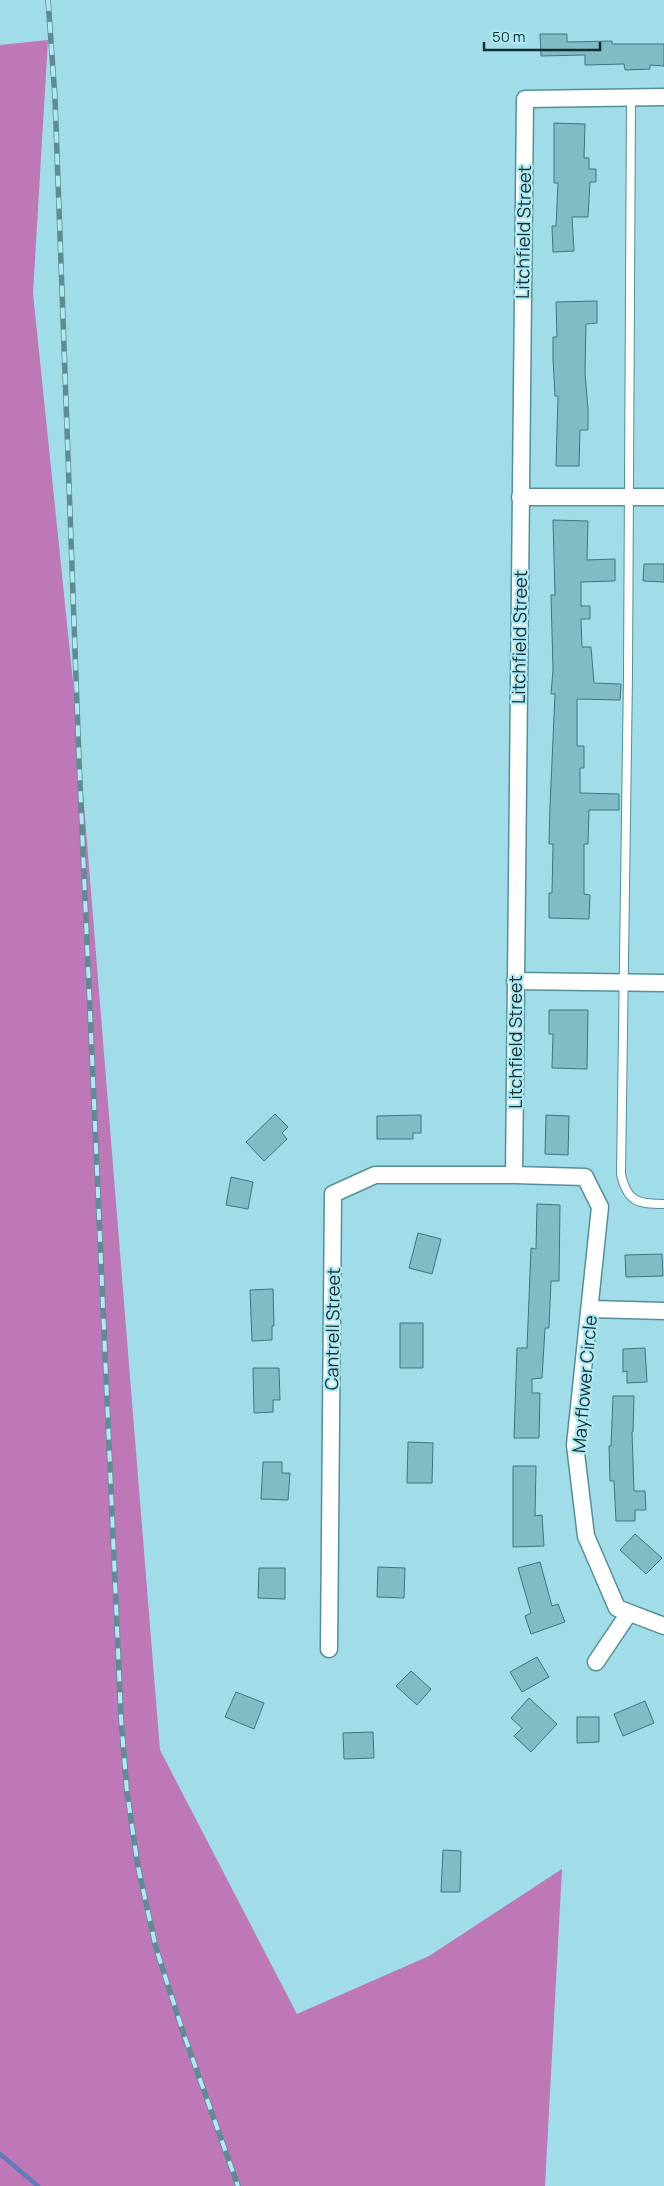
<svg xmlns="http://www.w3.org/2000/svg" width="664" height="2186" viewBox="0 0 664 2186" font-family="Manrope,sans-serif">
	<rect width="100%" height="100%" fill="#a1dde8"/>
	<path fill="#be77b7" d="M48 40 33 293 78 730 160 1750 297 2014 429 1956 562 1869 545 2186H0V45Z"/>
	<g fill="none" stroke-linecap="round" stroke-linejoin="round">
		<path stroke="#637cb6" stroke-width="4.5" d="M0 2154 38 2186"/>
	</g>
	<path fill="#81bcc6" stroke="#3c7680" d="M540 34H567V42L612 41V44H664V66L650 65V69L625 70 624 64 585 65V55L541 56Z
		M554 123 585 124 584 158H589V169H596V182H590L588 217H572L574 251 553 252 552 226H556L558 183H554Z
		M597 301V323L586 324 585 373 588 409V430H580L579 466H556L558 396H555L553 359V337H557L556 302Z
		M553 520 588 521 587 560 615 559V581L581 582V606H590V619H581L582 647H591L594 683 621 684 620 700 577 699V746H584V768H580V793L619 794V810H589L588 844H584V894L590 895 589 919 549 918V893H552L553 844H549L550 806 555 694H551L553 670 551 595H555Z
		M644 564H664V582L643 581Z
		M549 1010H588L587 1069 552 1068 553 1034H549Z
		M275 1114 288 1127 282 1133 287 1139 264 1161 246 1142Z
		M421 1115V1133H413V1139H377V1116Z
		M546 1115 569 1116 568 1155 545 1154Z
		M231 1177 253 1182 248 1209 226 1205Z
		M537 1204 560 1205 559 1281H551L549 1328H545L542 1378 532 1379V1393H540L539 1438H514L517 1348H527L531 1248 536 1249Z
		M418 1233 441 1239 432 1274 409 1268Z
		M662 1254 663 1276 626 1277 625 1255Z
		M273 1289 274 1326H272V1340L252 1341 250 1290Z
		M400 1323H423V1368H400Z
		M645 1348 647 1382 627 1383V1371L623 1372V1349Z
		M253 1368H279L280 1400H273V1412L254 1413Z
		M613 1396H634L633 1432H632L634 1491H645L646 1510H635V1521H616L614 1481H610L609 1446H611Z
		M408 1442 433 1443 432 1483H407Z
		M263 1462H282V1473H290L288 1500 261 1499Z
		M513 1466H536L535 1516 542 1515 544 1546 513 1547Z
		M635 1534 662 1558 646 1574 620 1550Z
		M540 1562 552 1606 558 1604 565 1622 531 1634 525 1616 531 1613 518 1568Z
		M378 1567 405 1568 404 1598 377 1597Z
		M259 1568H285V1599L258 1598Z
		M537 1657 549 1677 522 1692 510 1672Z
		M411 1671 431 1689 417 1705 396 1686Z
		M236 1692 264 1703 254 1729 225 1717Z
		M529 1698 557 1724 531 1752 514 1736 522 1728 511 1718Z
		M645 1701 654 1723 623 1736 614 1714Z
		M577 1717H599V1742L577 1743Z
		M373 1732 374 1758 344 1759 343 1733Z
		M443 1850 461 1851 460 1892H441Z"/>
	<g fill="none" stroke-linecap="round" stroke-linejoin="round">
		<defs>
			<path id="service" d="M631 97 628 675 621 1174C627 1202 638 1204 664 1204"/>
			<path id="minor" d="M520 497H664
				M515 981 664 983
				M514 1175 525 99 664 97
				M591 1309 664 1311
				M329 1649 333 1194 375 1175H514L585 1177 600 1207 575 1445 586 1536 617 1608 664 1626
				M596 1662 629 1613"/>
		</defs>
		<use href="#service" stroke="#558f99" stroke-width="10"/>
		<use href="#minor" stroke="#558f99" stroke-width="19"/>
		<use href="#service" stroke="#fff" stroke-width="8"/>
		<use href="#minor" stroke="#fff" stroke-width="16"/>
		<defs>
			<path id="rail" d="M48 0 55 98 79 760 121 1718 127 1792 138 1867 156 1948 183 2032 238 2186"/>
		</defs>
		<use href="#rail" stroke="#5f8b92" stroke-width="5.5"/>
		<use href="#rail" stroke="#aeeaf5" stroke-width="4" stroke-dasharray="11" stroke-linecap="butt"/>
	</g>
	<g text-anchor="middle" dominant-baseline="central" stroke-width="4.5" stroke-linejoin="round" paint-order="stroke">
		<g font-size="18" fill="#142d31" stroke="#aeeaf5">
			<text transform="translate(523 232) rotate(-89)">Litchfield Street</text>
			<text transform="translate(519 637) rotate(-89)">Litchfield Street</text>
			<text transform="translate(515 1042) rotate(-90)">Litchfield Street</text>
			<text transform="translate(332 1329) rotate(-89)">Cantrell Street</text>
			<text transform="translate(584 1384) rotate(-85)">Mayflower Circle</text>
		</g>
	</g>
	<path d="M484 42v8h116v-8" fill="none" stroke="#142d31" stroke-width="2.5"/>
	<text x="492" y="42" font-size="15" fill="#142d31" stroke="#aeeaf5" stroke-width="4" paint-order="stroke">50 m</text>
</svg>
